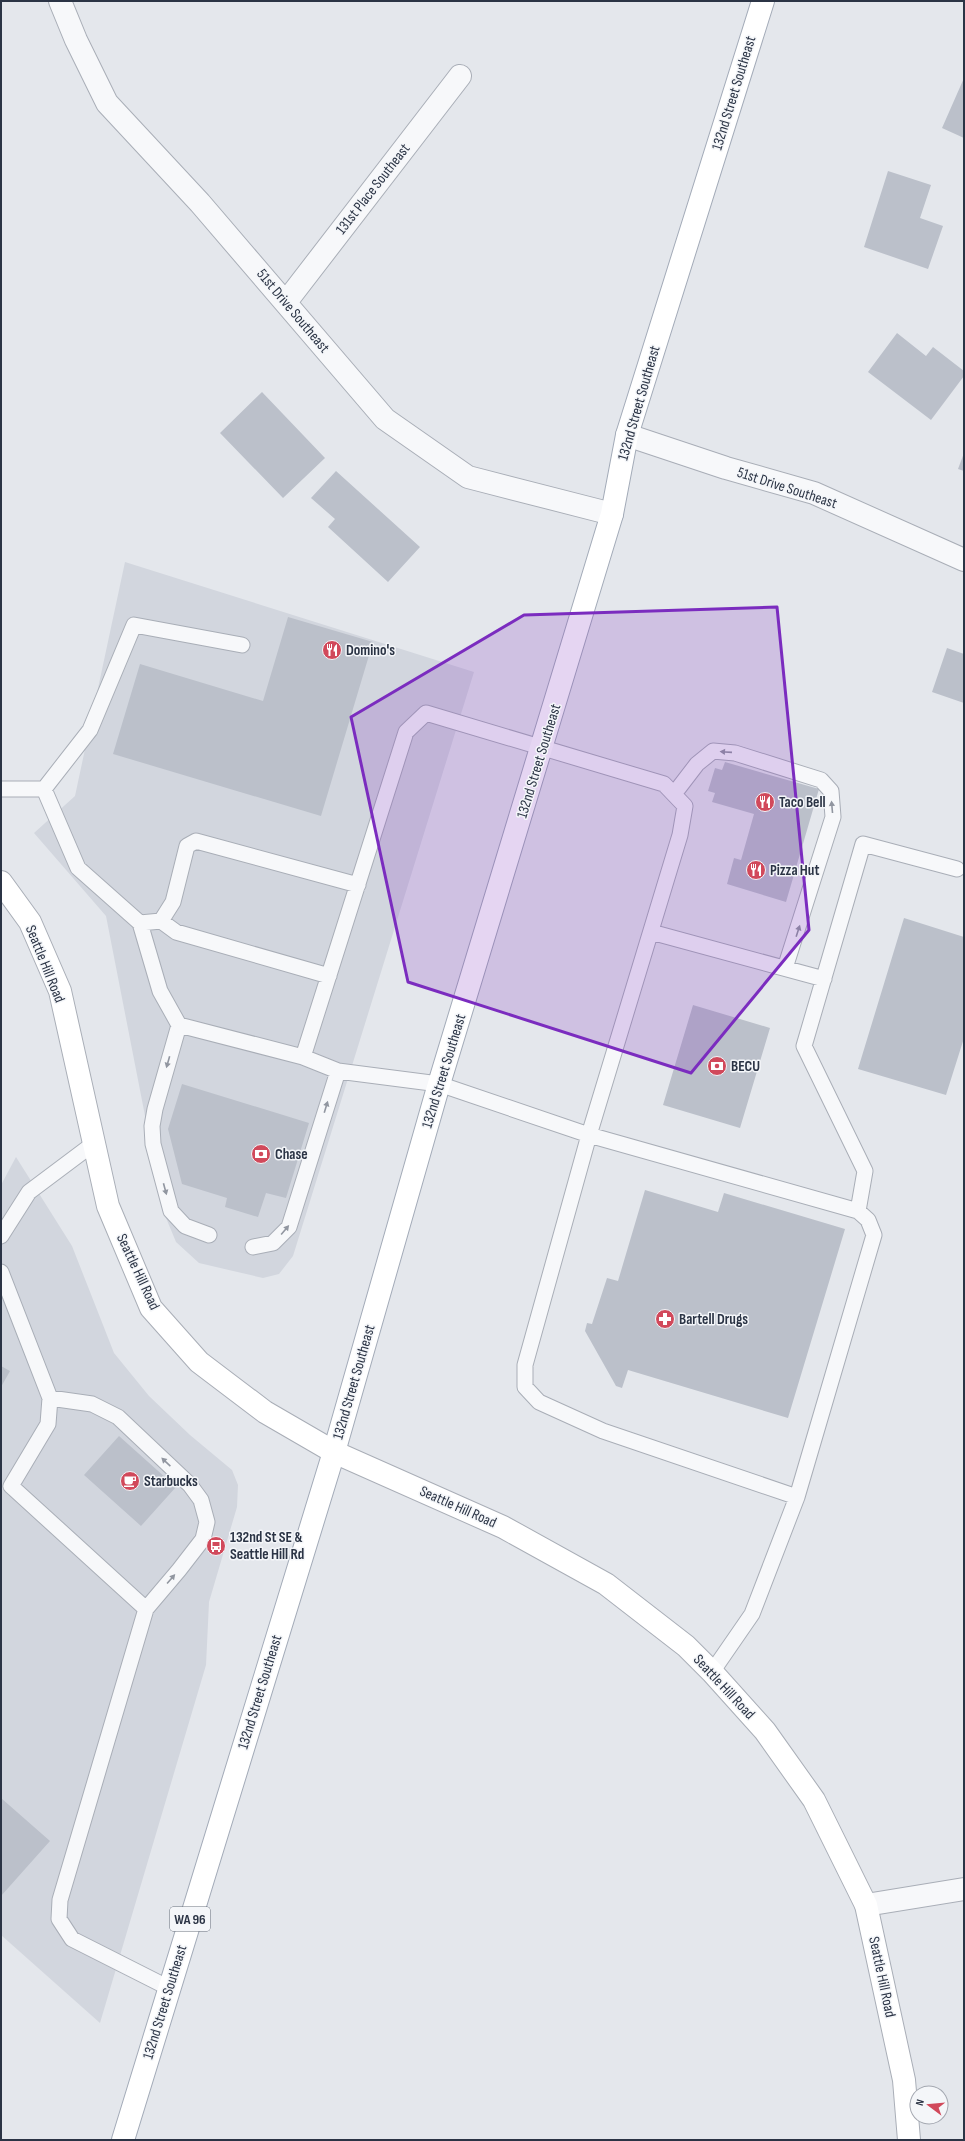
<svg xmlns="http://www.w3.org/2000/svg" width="965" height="2141" viewBox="0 0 965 2141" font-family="'Sofia Sans Condensed',sans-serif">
	<rect width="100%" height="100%" fill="#e4e7ec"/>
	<path fill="#d2d6de" d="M125 562 474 672 293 1256 279 1274 263 1278 199 1263 176 1242 164 1213 106 916 34 833 75 796Z
		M16 1157 72 1246 114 1353 149 1396 190 1435 232 1470 238 1485 237 1507 209 1602 206 1665 100 2023 1 1935V1185Z"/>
	<path fill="#bbc0ca" d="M964 78V138L942 128Z
		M888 171 931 185 920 218 943 226 928 269 864 247Z
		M897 333 926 356 933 347 964 371V376L931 420 868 372Z
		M262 392 325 458 283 498 220 433Z
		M964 453V471L958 469Z
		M336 471 420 547 388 582 328 527 335 519 311 498Z
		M288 617 373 642 321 816 113 754 140 664 263 701Z
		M947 648 964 654V703L932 692Z
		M725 762 819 789 786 902 727 884 734 858 741 860 754 814 712 802 715 793 708 791 715 768 722 770Z
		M904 918 964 937V1038L946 1095 858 1069Z
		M693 1005 770 1028 740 1128 663 1105Z
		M182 1084 309 1123 286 1198 266 1193 258 1217 225 1207 227 1198 182 1184 168 1129Z
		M645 1190 718 1212 724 1193 845 1229 788 1418 628 1370 622 1388 616 1386 585 1331 587 1323 592 1324 607 1278 618 1281Z
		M1 1366 10 1371 1 1387Z
		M119 1436 176 1487 141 1526 84 1475Z
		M1 1798 50 1841 1 1896Z"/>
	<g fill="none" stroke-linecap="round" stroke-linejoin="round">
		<defs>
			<path id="lane" d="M1 789H44L78 868 140 923 160 991 179 1025 303 1057 406 732 426 713 664 784 685 806 680 835 589 1135 525 1365V1387L539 1402 603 1431 797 1497
				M44 789 90 730 134 625 242 645
				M674 794 697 764 713 751 735 753 821 780 831 791 833 817 785 968
				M161 921 176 932 329 976
				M140 923 161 921 173 902 187 846 196 841 358 885
				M651 932 824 979
				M179 1025 155 1109 152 1126 153 1144 171 1211 185 1226 209 1235
				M303 1057 338 1071 439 1084 589 1135 858 1211 868 1220 874 1235 797 1497 752 1614 712 1672
				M858 1211 865 1171 804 1046 863 844 957 869
				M1 1236 29 1192 93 1144
				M253 1247 273 1243 289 1227 338 1071
				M1 1272 50 1398 48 1424 11 1486 146 1609 60 1900 59 1919 72 1939 169 1988
				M50 1398 92 1404 118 1417 190 1485 201 1500 207 1522 203 1539 179 1570 146 1609"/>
			<path id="street" d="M60 1 76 40 107 103 200 203 385 419 468 477 612 514
				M286 302 460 76
				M627 435 726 468 814 493 964 560
				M866 1905 964 1889"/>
			<path id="secondary" d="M1 882 30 922 60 991 108 1206 151 1308 199 1362 265 1412 334 1452 503 1527 606 1584 686 1646 712 1672 765 1731 814 1800 866 1905 904 2080 909 2140"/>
			<path id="primary" d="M123 2140 334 1452 439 1084 612 514 627 435 763 1"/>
		</defs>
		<use href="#lane" stroke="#a9aeb7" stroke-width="17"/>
		<use href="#street" stroke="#a9aeb7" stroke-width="24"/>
		<use href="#secondary" stroke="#a9aeb7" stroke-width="24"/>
		<use href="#primary" stroke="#a3abb8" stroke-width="24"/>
		<use href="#lane" stroke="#f7f8fa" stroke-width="15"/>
		<use href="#street" stroke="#f7f8fa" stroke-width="22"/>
		<use href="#secondary" stroke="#fff" stroke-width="22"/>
		<use href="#primary" stroke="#fff" stroke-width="22"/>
	</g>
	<defs><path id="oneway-solid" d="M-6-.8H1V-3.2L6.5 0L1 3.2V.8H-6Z"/></defs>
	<g fill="#9196a0">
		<use href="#oneway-solid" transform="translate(726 752) rotate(-176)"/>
		<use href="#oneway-solid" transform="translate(832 807) rotate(-95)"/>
		<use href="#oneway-solid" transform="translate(798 931) rotate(-72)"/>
		<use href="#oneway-solid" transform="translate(168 1062) rotate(106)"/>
		<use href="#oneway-solid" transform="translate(326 1107) rotate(-73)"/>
		<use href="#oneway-solid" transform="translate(165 1189) rotate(75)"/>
		<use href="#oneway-solid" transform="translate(285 1230) rotate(-50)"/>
		<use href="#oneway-solid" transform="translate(166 1462) rotate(-137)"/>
		<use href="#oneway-solid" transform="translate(171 1579) rotate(-49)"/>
	</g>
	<path fill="#7b2cbf" fill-opacity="0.2" stroke="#7b2cbf" stroke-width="3" stroke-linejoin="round" d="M777 607 809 930 691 1073 408 982 351 717 524 615Z"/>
	<defs>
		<symbol id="restaurant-disc" viewBox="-11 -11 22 22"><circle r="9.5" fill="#d1495b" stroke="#f4f6f9"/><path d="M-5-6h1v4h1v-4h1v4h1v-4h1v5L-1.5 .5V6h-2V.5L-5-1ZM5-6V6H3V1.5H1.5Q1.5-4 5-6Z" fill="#fff"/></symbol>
		<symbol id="bank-disc" viewBox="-11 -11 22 22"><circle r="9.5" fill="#d1495b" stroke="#f4f6f9"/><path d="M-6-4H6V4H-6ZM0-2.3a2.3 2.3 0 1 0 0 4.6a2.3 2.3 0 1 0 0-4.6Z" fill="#fff"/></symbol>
		<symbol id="pharmacy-disc" viewBox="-11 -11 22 22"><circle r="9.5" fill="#d1495b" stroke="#f4f6f9"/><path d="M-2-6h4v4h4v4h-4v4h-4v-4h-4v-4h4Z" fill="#fff"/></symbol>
		<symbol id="cafe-disc" viewBox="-11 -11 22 22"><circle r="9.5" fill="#d1495b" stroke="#f4f6f9"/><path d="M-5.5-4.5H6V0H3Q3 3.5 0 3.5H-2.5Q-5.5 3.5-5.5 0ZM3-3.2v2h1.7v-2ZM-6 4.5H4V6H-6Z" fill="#fff"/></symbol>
		<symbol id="bus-disc" viewBox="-11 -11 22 22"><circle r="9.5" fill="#d1495b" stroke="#f4f6f9"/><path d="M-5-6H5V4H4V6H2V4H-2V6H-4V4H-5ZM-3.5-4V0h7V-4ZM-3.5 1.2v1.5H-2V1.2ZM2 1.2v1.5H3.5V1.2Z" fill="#fff"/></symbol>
	</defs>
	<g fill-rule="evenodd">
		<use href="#restaurant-disc" x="321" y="639" width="22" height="22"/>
		<use href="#restaurant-disc" x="754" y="791" width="22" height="22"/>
		<use href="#restaurant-disc" x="745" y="859" width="22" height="22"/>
		<use href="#bank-disc" x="706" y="1055" width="22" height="22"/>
		<use href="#bank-disc" x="250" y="1143" width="22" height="22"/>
		<use href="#pharmacy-disc" x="654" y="1308" width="22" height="22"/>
		<use href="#cafe-disc" x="119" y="1470" width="22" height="22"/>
		<use href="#bus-disc" x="205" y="1535" width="22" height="22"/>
	</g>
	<g text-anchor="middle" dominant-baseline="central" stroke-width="3" stroke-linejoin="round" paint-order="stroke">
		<rect fill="#f4f6f9" stroke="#676e7b" stroke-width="1" x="170" y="1907" width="40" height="24" rx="3"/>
		<g font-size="14" font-weight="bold" fill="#2b3445">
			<text x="190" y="1919">WA 96</text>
		</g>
		<g font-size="15" fill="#2b3445" stroke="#f4f6f9">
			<text transform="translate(734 93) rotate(-73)">132nd Street Southeast</text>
			<text transform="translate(373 189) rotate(-52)">131st Place Southeast</text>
			<text transform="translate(293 311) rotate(50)">51st Drive Southeast</text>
			<text transform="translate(639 403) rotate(-74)">132nd Street Southeast</text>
			<text transform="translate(787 488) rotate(18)">51st Drive Southeast</text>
			<text transform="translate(539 761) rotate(-73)">132nd Street Southeast</text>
			<text transform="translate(45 964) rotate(68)">Seattle Hill Road</text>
			<text transform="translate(444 1071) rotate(-73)">132nd Street Southeast</text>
			<text transform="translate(138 1272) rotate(65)">Seattle Hill Road</text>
			<text transform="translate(354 1382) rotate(-74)">132nd Street Southeast</text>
			<text transform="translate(458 1507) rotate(24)">Seattle Hill Road</text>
			<text transform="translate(724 1687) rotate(47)">Seattle Hill Road</text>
			<text transform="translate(260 1692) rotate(-73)">132nd Street Southeast</text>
			<text transform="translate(882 1977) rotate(78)">Seattle Hill Road</text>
			<text transform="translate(165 2002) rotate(-73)">132nd Street Southeast</text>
		</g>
		<g font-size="15" font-weight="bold" fill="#2b3445" stroke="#f4f6f9" text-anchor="start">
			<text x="346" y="650">Domino's</text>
			<text x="779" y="802">Taco Bell</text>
			<text x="770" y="870">Pizza Hut</text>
			<text x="731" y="1066">BECU</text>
			<text x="275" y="1154">Chase</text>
			<text x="679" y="1319">Bartell Drugs</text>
			<text x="144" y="1481">Starbucks</text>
			<text x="230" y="1537">132nd St SE &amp;<tspan x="230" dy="17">Seattle Hill Rd</tspan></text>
		</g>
	</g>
	<rect width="965" height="2141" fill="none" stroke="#2b3445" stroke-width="4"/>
	<g transform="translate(929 2105) rotate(286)"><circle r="19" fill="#f4f6f9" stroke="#a4a8b1"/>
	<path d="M0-3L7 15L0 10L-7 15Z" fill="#d1495b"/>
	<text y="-6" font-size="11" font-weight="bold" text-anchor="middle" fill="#2b3445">N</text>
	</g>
</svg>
